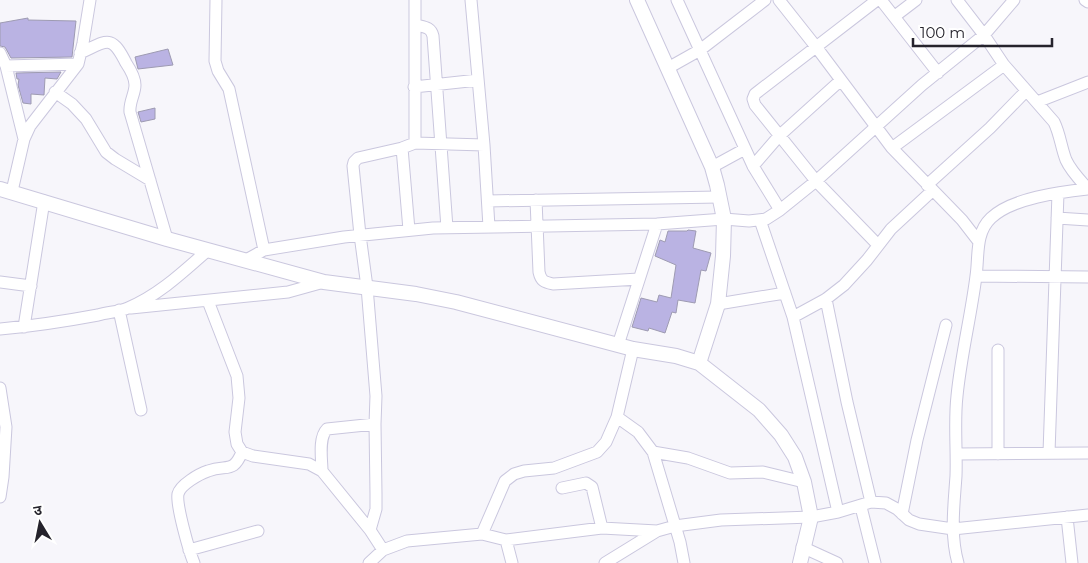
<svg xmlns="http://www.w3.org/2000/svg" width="1088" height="563" viewBox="0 0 1088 563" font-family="Montserrat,'Noto Sans Devanagari',sans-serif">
	<rect width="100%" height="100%" fill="#f7f6fb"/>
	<path fill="#bab3e3" stroke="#9e9bb2" d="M28 18V20L76 21 72 57 11 58 5 47 0 46V23Z
		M168 49 173 65 138 69 135 57Z
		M61 72 57 79 45 78 44 95 31 94V104L23 103 18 85 19 79H17L16 73Z
		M155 108V119L141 122 138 112Z
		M688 230 696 231 693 248 711 253 706 271 701 270 695 303 678 300 676 313 672 312 665 333 649 328 648 331 632 327 641 298 657 302 659 295 671 298 676 265 655 256 660 240 665 242 668 231H687Z"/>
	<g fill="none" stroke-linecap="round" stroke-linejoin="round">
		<defs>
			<path id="minor" d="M216 0 215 61 218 71 229 89 264 250
				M471 0 484 145 489 227
				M677 0 753 166 780 210
				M779 0 817 48 892 148 962 220 979 242
				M877 0 755 94 753 99 755 105 816 181 878 245
				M881 0 938 73
				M957 0 984 35 1004 65 1054 122C1060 134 1061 147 1066 160 1071 171 1080 180 1088 189
				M1085 0 1088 2
				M895 16 916 0
				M416 25C424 27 431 27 433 36L447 228
				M0 53 6 66 78 64
				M80 53C107 41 111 33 126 63 130 69 135 77 135 85 135 94 129 102 130 112L167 239
				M6 66 24 139
				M668 68 700 50 765 0
				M414 87 478 80
				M55 92 72 104 86 119 106 152 115 159 150 180
				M1037 102 1088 82
				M415 143V0
				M402 148 409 230
				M892 148 1004 65
				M753 166 779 136 841 80
				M712 167 745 149
				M927 185 990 128 1026 91
				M12 191 24 139 30 126 78 64 83 43 90 0
				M536 200 539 272C541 281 544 282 553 284L639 279
				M488 201 719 197
				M1057 218 1088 220
				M760 220 793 317 838 512
				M246 260 264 250 344 237 433 228 657 224 724 219 749 221 766 219 780 210 816 181 922 85 984 35 1014 0
				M976 276 1088 277
				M0 282 31 286
				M826 299 847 402 871 502
				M208 301 237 376 239 398 235 432 237 444 242 452 253 456 309 464 322 471 370 530 383 550
				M718 304 785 293
				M131 308 288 292 324 282
				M119 310 141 410
				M793 317 826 299 844 285 867 260 891 229 932 191
				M24 327 44 201
				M0 329C33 326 66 321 98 315 108 312 119 312 128 308 159 295 183 272 208 250
				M618 345 657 224
				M998 350V454
				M0 388 6 427 3 477 0 497
				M617 417 638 432 653 452 688 458 730 473 763 472 804 482
				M653 452 680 542 684 563
				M1049 453 1058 193
				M957 454 1088 453
				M322 471C322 460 318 438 327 429L375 424
				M562 488 586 483 592 487 602 528
				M861 507 875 563
				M902 514 917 440 946 325
				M1067 517 1072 563
				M370 530 376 509V494L375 424 376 396 367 287 360 235 353 166 354 162 358 158 402 148 415 143 484 145
				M482 534 505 481 514 474 524 471 554 468 597 452 606 442 617 417 633 349
				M506 540 512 563
				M802 547 837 563
				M189 550 258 531
				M194 563C189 551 176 505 178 494 180 485 199 474 208 471 227 464 233 474 242 452
				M369 563 383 550 407 541 482 534 506 540 602 528 657 531
				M605 563 657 531 675 526 721 520 811 517 838 512 871 502 886 503 897 509 909 520 919 524 953 529 1088 515
				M958 563C950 535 954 505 956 476 957 449 954 422 957 396 961 355 971 316 976 276 979 256 975 233 991 218 1012 198 1060 192 1088 189"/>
			<path id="tertiary" d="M637 0 712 167 717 185 724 219 723 256 718 304 699 363
				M0 189 167 239 324 282 416 294 456 302 633 349 676 356 699 363 759 410 781 435 795 457 804 482 811 517 800 563"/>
		</defs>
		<use href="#minor" stroke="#cac7de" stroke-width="13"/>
		<use href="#tertiary" stroke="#cac7de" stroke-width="16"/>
		<use href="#minor" stroke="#fff" stroke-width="11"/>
		<use href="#tertiary" stroke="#fff" stroke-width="14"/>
	</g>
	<g transform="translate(40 523) rotate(350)" stroke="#ffffff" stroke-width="4" paint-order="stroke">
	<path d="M0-4L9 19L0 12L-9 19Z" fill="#25232c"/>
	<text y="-8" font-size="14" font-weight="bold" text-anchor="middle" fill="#25232c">उ</text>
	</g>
	<path d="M913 38v8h139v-8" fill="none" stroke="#25232c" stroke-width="2.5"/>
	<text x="920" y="38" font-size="15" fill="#25232c" stroke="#ffffff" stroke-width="4" paint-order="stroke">100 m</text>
</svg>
